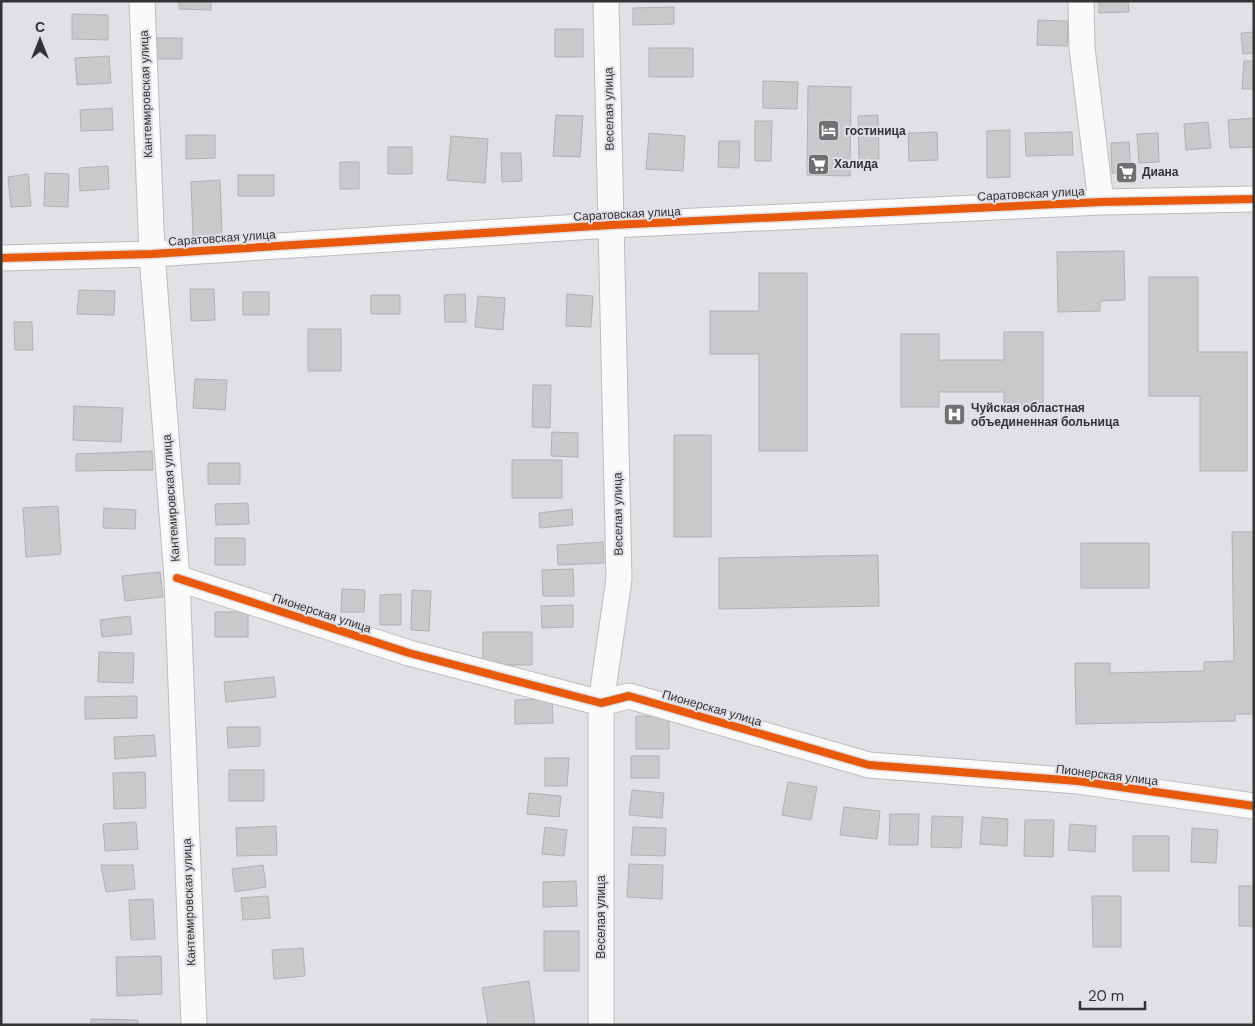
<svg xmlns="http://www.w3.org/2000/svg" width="1255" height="1026" viewBox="0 0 1255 1026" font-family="'DM Sans',sans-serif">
	<rect width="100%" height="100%" fill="#e2e0e4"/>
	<path fill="#c9c8cb" stroke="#b1b0b2" d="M179 1H211V10L179 9Z
		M1099 1H1128L1129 12 1099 13Z
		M674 7V24L633 25V8Z
		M72 14 108 15V40L72 39Z
		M1038 20 1068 21 1067 46 1037 45Z
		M555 29H583V57H555Z
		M1254 32V53L1243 54 1241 33Z
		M157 38H182V59H157Z
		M649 48H693V77H649Z
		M109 56 111 83 77 85 75 58Z
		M1244 61H1254V89H1242Z
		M763 81 798 82 797 109 763 108Z
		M808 86 851 87 850 176 807 175Z
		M112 108 113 130 81 131 80 110Z
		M556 115 583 116 580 157 553 156Z
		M878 115 879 159 859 160 858 116Z
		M1254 118V147L1230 148 1228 120Z
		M755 121H772L771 161H755Z
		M1208 122 1211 148 1186 150 1184 124Z
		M1010 130V177L987 178V131Z
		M937 132 938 160 909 161 908 133Z
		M1072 132 1073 155 1026 156 1025 133Z
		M649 133 685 136 683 171 646 169Z
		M1158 133 1159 162 1139 163 1137 134Z
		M186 135H215V158L186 159Z
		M451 136 488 139 485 183 447 180Z
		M719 141H740L739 168 718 167Z
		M1129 142 1131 172 1112 173 1111 143Z
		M388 147H412V174H388Z
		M501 153H521L522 181 502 182Z
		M340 162H359V189H340Z
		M108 166 109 189 80 191 79 168Z
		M45 173 69 174 68 207 44 206Z
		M28 174 31 206 11 207 8 177Z
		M238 175H274V196H238Z
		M220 180 222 235 193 236 191 182Z
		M1124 251 1125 300 1100 301V311L1058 312 1057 252Z
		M759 273H807V451H759V354H710V311H759Z
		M1149 277H1198V352H1247V471H1200V396H1149Z
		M190 289H214L215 320 191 321Z
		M79 290 115 291 114 315 77 314Z
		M243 292H269V315H243Z
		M465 294 466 322H445L444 295Z
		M567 294 593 296 591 327 566 326Z
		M371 295H400V314H371Z
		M478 296 505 298 503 330 475 327Z
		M14 322H32L33 350H15Z
		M308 329H341V371H308Z
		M1004 332H1043V405H1004V392H939V407H901V334H939V360H1004Z
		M195 379 227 380 225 410 193 408Z
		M533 385H551L550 428 532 427Z
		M74 406 123 408 121 442 73 440Z
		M552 432 578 433V457L551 456Z
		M674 435H711V537H674Z
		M152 451 153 470 76 471V454Z
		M512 460H562V498H512Z
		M208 463H240V484H208Z
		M248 503 249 524 216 525 215 504Z
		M58 506 61 554 26 557 23 508Z
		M104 508 136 510 135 529 103 528Z
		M572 509 573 525 540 528 539 513Z
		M1232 532H1254V714H1235V721L1076 724 1075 663H1110V673L1204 671V662L1234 661Z
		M215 538H245V565H215Z
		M603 542 604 563 558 565 557 545Z
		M1081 543H1149V588H1081Z
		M878 555 879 606 719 609V558Z
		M573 569 574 596H543L542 570Z
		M160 572 163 597 125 601 122 576Z
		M342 589 365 590 364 612H341Z
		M412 590 431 591 429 631 411 630Z
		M401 594V625H380V595Z
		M573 605V627L542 628 541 606Z
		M215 612H248V637H215Z
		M130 616 132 634 102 637 100 620Z
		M483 632H532V665H483Z
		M99 652 134 653 133 683 98 682Z
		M274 677 276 697 226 702 224 682Z
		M137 696V718L85 719V697Z
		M552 699 553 723 515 724V700Z
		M636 716H669V749H636Z
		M227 727H260V746L228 748Z
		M154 735 156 756 115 759 114 737Z
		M631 756H659V778H631Z
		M545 758H569L567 786H545Z
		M229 770H264V801H229Z
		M145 772 146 808 114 809 113 773Z
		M788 782 817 787 811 820 782 815Z
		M632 790 664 793 662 818 629 815Z
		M529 793 561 796 559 817 527 814Z
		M844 807 880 811 877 839 840 835Z
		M890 814H919L918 845H889Z
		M932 816 963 817 961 848 931 847Z
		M982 817 1008 819 1007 846 980 844Z
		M1025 820H1054L1053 857 1024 856Z
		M136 822 138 849 105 851 103 824Z
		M1070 824 1096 826 1095 852 1068 850Z
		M276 826 277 855 237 856 236 828Z
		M545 827 567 830 564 856 542 854Z
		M633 827 666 828 665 856 631 855Z
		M1192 828 1218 830 1216 863 1191 862Z
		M1133 836H1169V871H1133Z
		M629 864 663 865 662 899 627 897Z
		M101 865H133L135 889 106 892Z
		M263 865 266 887 235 892 232 869Z
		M576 881 577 906 543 907V882Z
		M1239 886H1254V926H1239Z
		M268 896 270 918 243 920 241 898Z
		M1092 896H1121V947H1093Z
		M153 899 155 939 131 940 129 900Z
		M544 931H579V971H544Z
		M303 948 305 976 274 979 272 950Z
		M161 956 162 994 117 996 116 957Z
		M529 981 535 1025H488L482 988Z
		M91 1019 138 1020V1025H91Z"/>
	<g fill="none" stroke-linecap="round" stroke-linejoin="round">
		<defs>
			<path id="minor" d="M142 1 152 254 177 578 194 1025
				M1081 1 1082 48 1101 202
				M1 258 152 254 611 225 1101 202 1254 199
				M177 578 409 653 601 703 629 696 869 765 1078 781 1254 806
				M601 1025V703L619 579 606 1"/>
		</defs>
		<use href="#minor" stroke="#bebcbf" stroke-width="27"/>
		<use href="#minor" stroke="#fbfafb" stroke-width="25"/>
		<defs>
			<path id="cycleway" d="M1 258 152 254 611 225 1101 202 1254 199
				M177 578 409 653 601 703 629 696 869 765 1078 781 1254 806"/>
		</defs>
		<use href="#cycleway" stroke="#e1dfe5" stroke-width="11"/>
		<use href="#cycleway" stroke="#e8590c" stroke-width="8"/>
	</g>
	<defs>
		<symbol id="hotel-square" viewBox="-11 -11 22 22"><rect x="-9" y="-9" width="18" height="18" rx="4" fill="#706f72" stroke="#e1dfe5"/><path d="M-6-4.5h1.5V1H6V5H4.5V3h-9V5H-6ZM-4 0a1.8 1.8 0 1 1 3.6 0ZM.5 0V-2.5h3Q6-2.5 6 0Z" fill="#fff"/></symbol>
		<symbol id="supermarket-square" viewBox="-11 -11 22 22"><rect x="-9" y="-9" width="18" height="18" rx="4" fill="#706f72" stroke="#e1dfe5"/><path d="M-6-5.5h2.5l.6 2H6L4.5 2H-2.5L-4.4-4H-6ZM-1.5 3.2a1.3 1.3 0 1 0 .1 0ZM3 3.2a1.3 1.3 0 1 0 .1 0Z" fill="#fff"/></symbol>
		<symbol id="hospital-square" viewBox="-11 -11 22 22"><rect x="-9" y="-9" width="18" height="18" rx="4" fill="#706f72" stroke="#e1dfe5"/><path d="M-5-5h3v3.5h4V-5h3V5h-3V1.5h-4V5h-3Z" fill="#fff"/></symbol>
	</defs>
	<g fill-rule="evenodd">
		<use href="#hotel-square" x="816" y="118" width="25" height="25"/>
		<use href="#supermarket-square" x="806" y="152" width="25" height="25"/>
		<use href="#supermarket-square" x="1114" y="160" width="25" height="25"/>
		<use href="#hospital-square" x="942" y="402" width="25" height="25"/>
	</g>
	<g text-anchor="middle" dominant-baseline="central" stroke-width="4" stroke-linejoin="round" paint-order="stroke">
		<g font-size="12" fill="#333235" stroke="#e1dfe5">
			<text transform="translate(146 94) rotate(-92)">Кантемировская улица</text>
			<text transform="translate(609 109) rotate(-91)">Веселая улица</text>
			<text transform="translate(1031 194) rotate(-3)">Саратовская улица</text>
			<text transform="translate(627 214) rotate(-3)">Саратовская улица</text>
			<text transform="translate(222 238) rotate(-4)">Саратовская улица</text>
			<text transform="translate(171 498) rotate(-94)">Кантемировская улица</text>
			<text transform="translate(618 514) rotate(-91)">Веселая улица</text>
			<text transform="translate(322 613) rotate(18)">Пионерская улица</text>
			<text transform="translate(712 708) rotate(16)">Пионерская улица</text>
			<text transform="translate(1107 775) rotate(7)">Пионерская улица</text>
			<text transform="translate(189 902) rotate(-92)">Кантемировская улица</text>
			<text transform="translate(601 917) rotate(-90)">Веселая улица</text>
		</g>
		<g font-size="12" font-weight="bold" fill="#333235" stroke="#e1dfe5" text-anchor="start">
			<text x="845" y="131">гостиница</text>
			<text x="834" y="164">Халида</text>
			<text x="1142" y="172">Диана</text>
			<text x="971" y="408">Чуйская областная<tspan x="971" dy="14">объединенная больница</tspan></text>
		</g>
	</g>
	<rect width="1255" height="1026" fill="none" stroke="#333235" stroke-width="5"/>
	<g transform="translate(40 40)" stroke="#e1dfe5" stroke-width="4" paint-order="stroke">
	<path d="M0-4L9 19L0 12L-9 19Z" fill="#333235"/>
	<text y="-8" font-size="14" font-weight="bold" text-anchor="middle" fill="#333235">С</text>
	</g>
	<path d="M1080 1001v8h65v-8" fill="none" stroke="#333235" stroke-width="2.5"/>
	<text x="1088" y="1001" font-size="15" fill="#333235" stroke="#e1dfe5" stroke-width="4" paint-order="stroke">20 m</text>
</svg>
